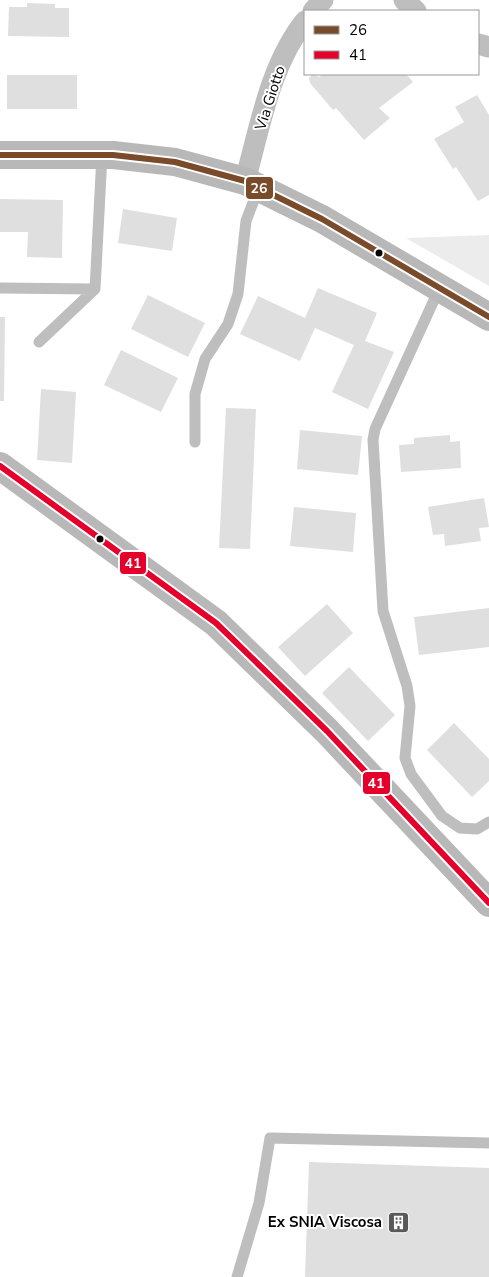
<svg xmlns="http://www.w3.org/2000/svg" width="489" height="1277" viewBox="0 0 489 1277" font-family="'Nunito Sans',sans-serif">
	<rect width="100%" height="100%" fill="#fff"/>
	<path fill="#ececec" d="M489 235V286L406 238Z"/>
	<path fill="#dfdfdf" d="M27 3 55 4V8H69V37L8 36 9 7H27Z
		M313 74 319 77 323 74H406L413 82 379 108 390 118 364 140 336 108 333 110 310 83 309 78Z
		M7 75H77V109H7Z
		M477 95 489 115V195L478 201 456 167 453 169 434 139 464 122 455 107Z
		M0 199 63 200 62 258 27 257 28 232H0Z
		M123 209 177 218 172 251 118 243Z
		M318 288 377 313 365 341 394 352 368 409 332 392 354 345 315 328 300 361 240 334 258 296 305 318Z
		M148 295 205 323 188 357 131 329Z
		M0 317H5L4 401H0Z
		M121 350 178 378 161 412 104 385Z
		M41 389 76 392 72 463 37 460Z
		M226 408 256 409 250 549 219 548Z
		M300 430 362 436 358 475 297 469Z
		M450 435V442L460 441 461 468 401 472 399 445 414 444V438Z
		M484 498 489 527 479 528 481 541 445 546 444 534 433 535 428 507Z
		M294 507 356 513 353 552 290 546Z
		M327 604 353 633 305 676 278 647Z
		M489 608V647L419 655 414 617Z
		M349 667 395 715 368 741 322 693Z
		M454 723 489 759V781L472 797 427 750Z
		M309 1162 489 1168V1277H305Z"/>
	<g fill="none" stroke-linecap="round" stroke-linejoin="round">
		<path stroke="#bebebe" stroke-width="11" d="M440 287 375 429 373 440 383 611 407 686 410 706 405 758 411 774 442 816 460 828 477 829 489 822
			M0 288 95 289
			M39 342 95 289 102 155
			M195 442V394L205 359 228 324 238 294 246 221 259 187
			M237 1277 259 1203 270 1138 489 1143"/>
		<path stroke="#bebebe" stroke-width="21" d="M404 0 416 11
			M313 11 323 0
			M478 44 489 47
			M245 181C260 127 270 65 305 21"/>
		<path stroke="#b8b8b8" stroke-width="28" d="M0 155H113L175 162 245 181 322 219 489 317
			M0 466 216 623 327 731 489 903"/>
		<defs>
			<path id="bus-1" d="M0 155H113L175 162 245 181 322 219 489 317"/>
			<path id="bus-2" d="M0 466 216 623 327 731 489 903"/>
		</defs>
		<use href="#bus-1" stroke="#fff" stroke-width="10"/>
		<use href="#bus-2" stroke="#fff" stroke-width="10"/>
		<use href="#bus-1" stroke="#7a4b2a" stroke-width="6"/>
		<use href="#bus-2" stroke="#e4002b" stroke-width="6"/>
	</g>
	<defs>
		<symbol id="building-square" viewBox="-11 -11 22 22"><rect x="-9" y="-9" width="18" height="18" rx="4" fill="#595959" stroke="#fff"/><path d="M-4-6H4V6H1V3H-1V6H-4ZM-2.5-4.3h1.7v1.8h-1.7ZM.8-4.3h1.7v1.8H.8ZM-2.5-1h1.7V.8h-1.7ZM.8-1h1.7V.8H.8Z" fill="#fff"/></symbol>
	</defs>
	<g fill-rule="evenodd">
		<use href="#building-square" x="386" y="1210" width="25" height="25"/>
	</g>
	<g fill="#000" stroke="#fff" stroke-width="2">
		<circle cx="379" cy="253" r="4.5"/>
		<circle cx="100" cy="539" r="4.5"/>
	</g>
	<g text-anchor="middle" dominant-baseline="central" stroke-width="4" stroke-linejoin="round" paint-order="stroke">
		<g font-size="15" fill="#000" stroke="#fff">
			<text transform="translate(270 98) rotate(-72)">Via Giotto</text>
		</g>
		<g font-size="15" font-weight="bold" fill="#000" stroke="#fff" text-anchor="end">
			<text x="382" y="1222">Ex SNIA Viscosa</text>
		</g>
	</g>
	<g stroke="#fff" stroke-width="2">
		<rect x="245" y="176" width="29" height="24" rx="5" fill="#7a4b2a"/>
		<rect x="119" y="551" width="28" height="24" rx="5" fill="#e4002b"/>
		<rect x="362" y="771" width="29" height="24" rx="5" fill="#e4002b"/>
	</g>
	<g font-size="14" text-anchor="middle" font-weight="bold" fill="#fff">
		<text x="259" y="193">26</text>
		<text x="133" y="568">41</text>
		<text x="376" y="788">41</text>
	</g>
	<rect x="304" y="10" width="175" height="65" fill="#ffffff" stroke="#999999"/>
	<rect x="314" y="26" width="25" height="8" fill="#7a4b2a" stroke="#999999"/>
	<text x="349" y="35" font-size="15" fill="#000000">26</text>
	<rect x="314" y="51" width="25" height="8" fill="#e4002b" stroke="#999999"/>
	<text x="349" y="60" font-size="15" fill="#000000">41</text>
</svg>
